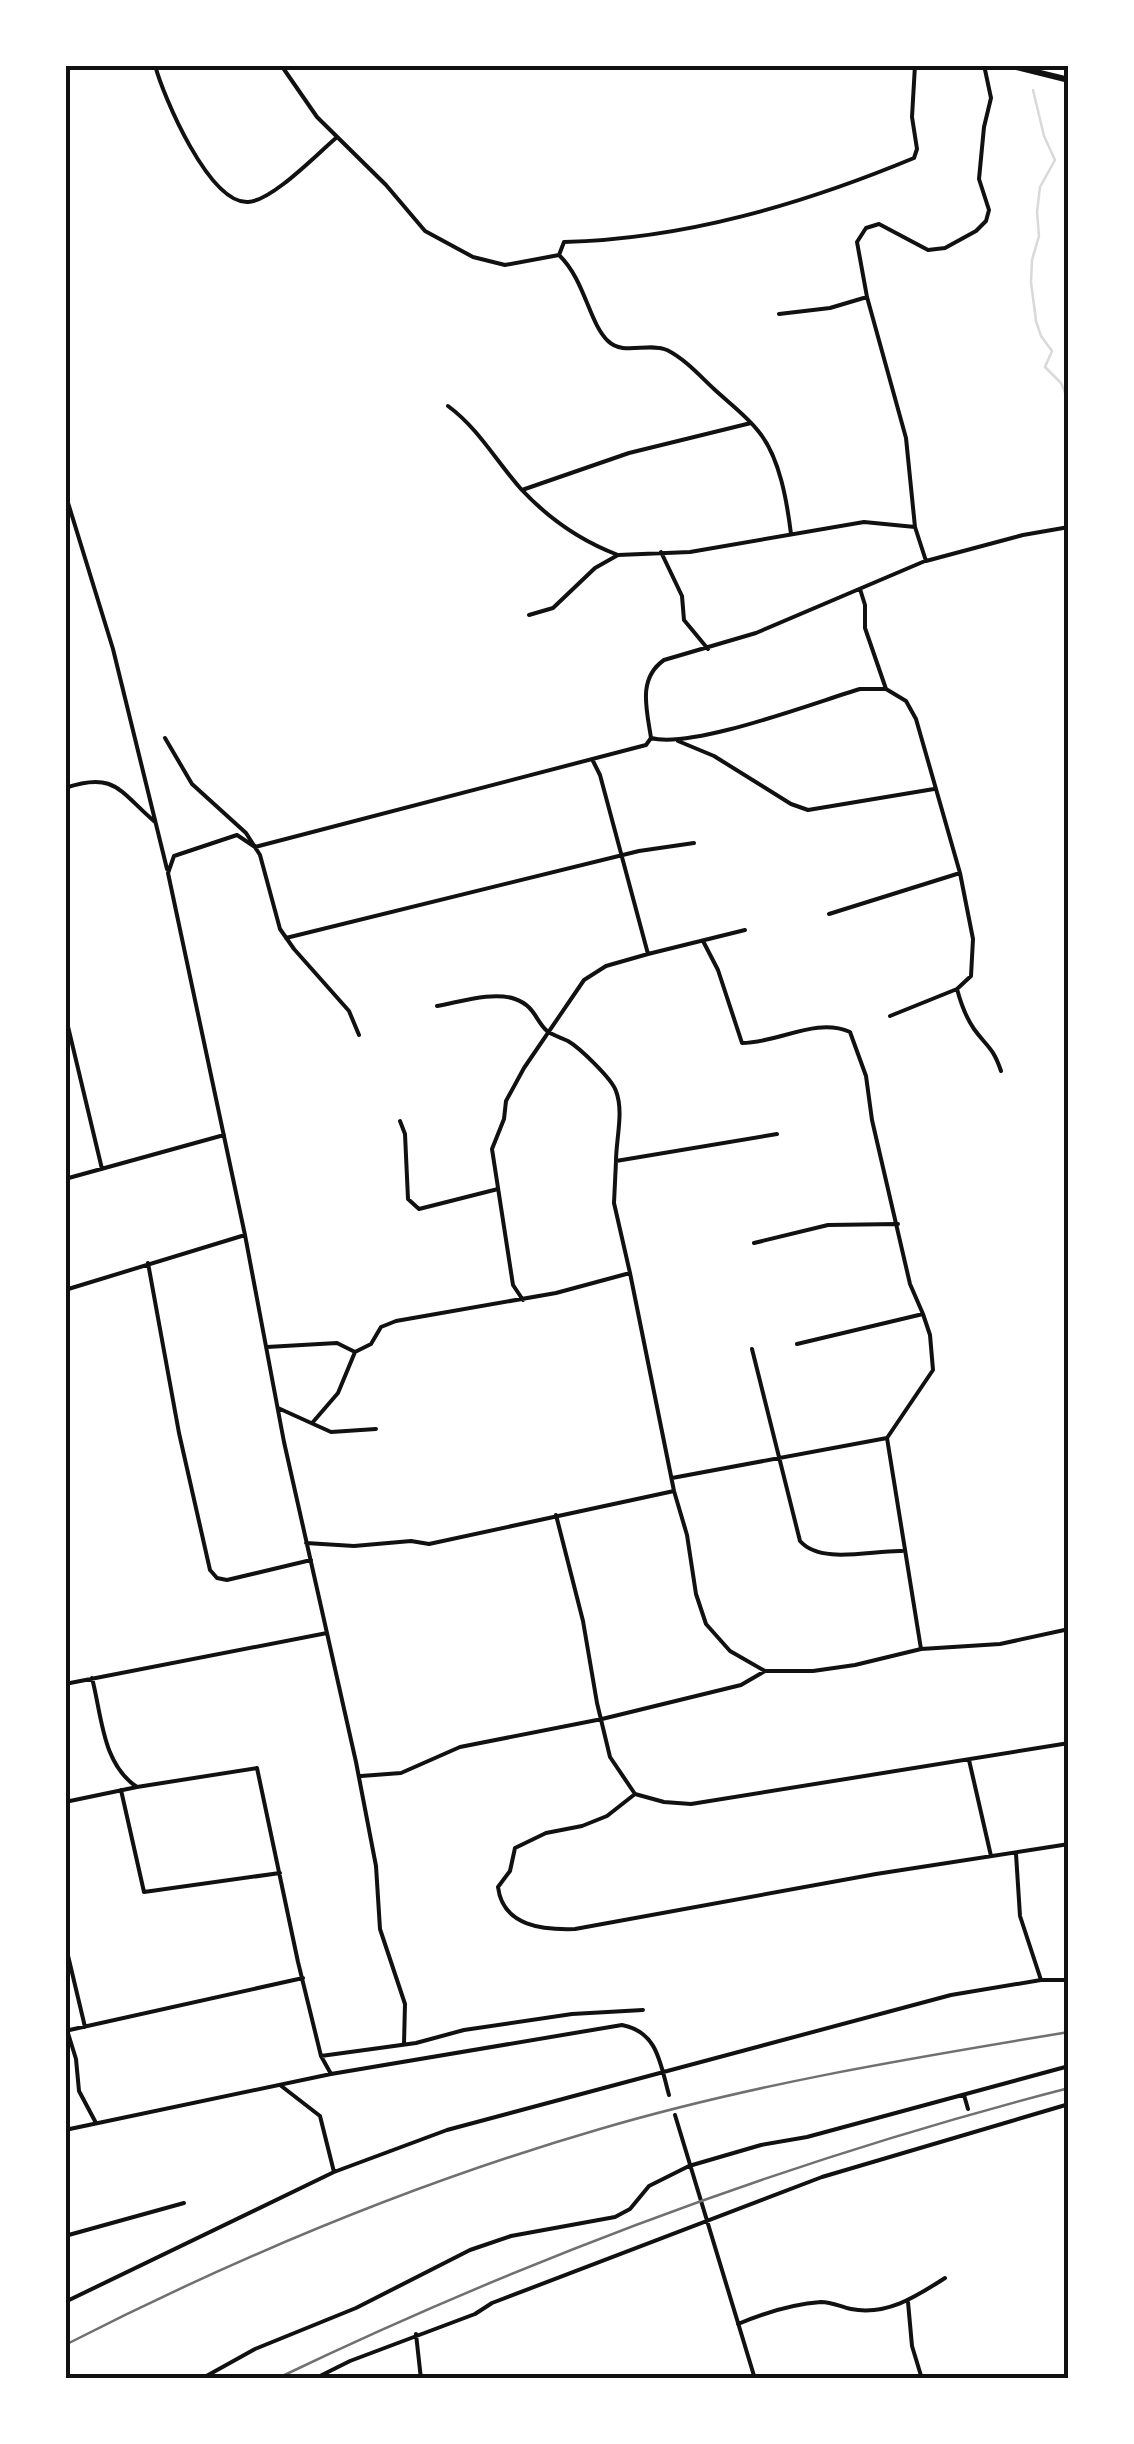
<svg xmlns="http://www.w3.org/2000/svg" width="1134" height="2444" viewBox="0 0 1134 2444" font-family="'PT Sans Narrow',sans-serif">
	<rect width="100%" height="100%" fill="#fff"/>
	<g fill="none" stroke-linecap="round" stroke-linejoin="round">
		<path stroke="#d9d9d9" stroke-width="2.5" d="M1033 90 1044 136 1055 160 1040 187 1037 212 1039 236 1032 260 1031 282 1036 321 1041 336 1052 351 1045 367 1061 383 1069 402
			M1069 549V559"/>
		<path stroke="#111" stroke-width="4" d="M155 65C163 96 209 204 248 202 272 201 317 154 336 138
			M281 65 317 117 386 185 425 231 473 257 505 265 559 255 564 242C685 239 803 204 914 158L917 149 912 117 915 65
			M559 255C585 280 589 323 608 341 623 356 648 342 667 350 685 359 700 376 714 389 729 403 747 416 759 432 780 458 787 502 791 534
			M779 314 830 308 867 297
			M448 406C479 429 496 461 521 489 548 518 581 541 618 555
			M522 490 629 453 751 423
			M65 493 113 649 167 869
			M915 527 906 438 867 297 857 242 866 228 879 224 928 250 945 248 976 231 986 221 989 210 979 179 984 127 991 98 984 65
			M661 552 682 596 684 620 708 649
			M860 589 865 605V628L886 689 906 701 916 719 960 873 973 939 971 976 957 989C961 1004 965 1016 974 1029 987 1047 993 1047 1001 1071
			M529 615 553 608 595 568 618 555 690 552 864 522 915 527 926 561 1023 535 1069 527
			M165 738 192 784 246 833 260 855 280 929 294 949 349 1011 359 1035
			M651 738C647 710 637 679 664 660L756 633 925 561
			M651 738C693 749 813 703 860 689H886
			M678 741 714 756 791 804 808 810 934 789
			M65 788C115 771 119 791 155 822
			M829 914 960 873
			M286 938 639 851 694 843
			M703 941 718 970 742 1043C779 1043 815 1017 850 1032L866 1076 872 1120 910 1284 923 1314
			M648 954 745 930
			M437 1006C460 1002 493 991 515 999 535 1006 535 1020 547 1031 552 1035 562 1038 568 1041 580 1048 612 1079 616 1091 624 1112 616 1139 616 1161L777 1134
			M65 1014 102 1169
			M890 1016 957 989
			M400 1121 405 1134 408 1199 419 1209 498 1189
			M616 1161 614 1203 630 1273
			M65 1179 224 1135
			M754 1243 828 1225 898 1224
			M148 1263 179 1433 210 1570 217 1578 227 1580 311 1560
			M65 1290 245 1235
			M523 1300 513 1285 492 1149 504 1119 506 1101 524 1068 584 980 606 966 648 954 600 775 593 761
			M797 1344 923 1314 930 1335 933 1370 887 1438 921 1649
			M267 1347 337 1343 355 1352
			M752 1349 800 1541C821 1565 872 1550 902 1551
			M278 1408 331 1432 376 1429
			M313 1422 338 1393 355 1352 371 1344 381 1327 396 1321 556 1293 630 1273 674 1491 687 1535 696 1594 706 1624 730 1651 765 1671H813L855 1665 921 1649 1000 1644 1069 1629
			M672 1478 887 1438
			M556 1515 583 1621 597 1703 610 1757 635 1794 664 1802 691 1804 1069 1743
			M306 1543 354 1546 411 1541 429 1544 674 1491
			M92 1678C102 1716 102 1764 137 1787L257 1768 298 1962 321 2056 331 2074
			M65 1684 327 1633
			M969 1760 991 1856
			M361 1776 401 1773 460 1747 602 1719 741 1685 765 1671
			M121 1790 144 1892 280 1873
			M635 1794 607 1816 582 1826 546 1833 515 1848 510 1871 498 1887C503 1927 544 1930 575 1929L876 1874 1069 1844
			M65 1802 137 1787
			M1016 1854 1020 1916 1041 1980
			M65 1943 85 2027
			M67 2030 76 2059 79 2091 96 2123
			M65 2031 303 1978
			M404 2044 405 2004 380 1929 376 1866 356 1762 284 1442 245 1235 168 873 174 856 237 835 255 847 646 745 651 738
			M321 2056 416 2043 464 2030 572 2014 643 2010
			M280 2085 320 2116 334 2172
			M964 2095 968 2109
			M675 2115 755 2379
			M65 2130 331 2074 622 2025C658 2032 660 2063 669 2095
			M65 2236 184 2203
			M65 2302 334 2172 447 2130 951 1995 1041 1980H1069
			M908 2302 912 2346 922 2379
			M738 2324C764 2313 793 2304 821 2302 832 2302 841 2307 851 2309 887 2316 917 2296 945 2278
			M416 2334 421 2379
			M201 2379 255 2349 356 2308 470 2250 511 2236 615 2217 630 2209 649 2186 689 2166 761 2145 807 2137 1069 2066
			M314 2379 350 2361 475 2314 492 2303 822 2177 1069 2104"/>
		<path stroke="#111" stroke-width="6" d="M1008 65 1069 80"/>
		<path stroke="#707070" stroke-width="2.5" d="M65 2345C237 2257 414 2183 600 2129 753 2084 912 2058 1069 2032
			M276 2379C530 2257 797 2158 1069 2088"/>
	</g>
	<rect width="1134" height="2444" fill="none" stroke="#ffffff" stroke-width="135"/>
	<rect x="68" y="68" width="998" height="2308" fill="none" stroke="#111" stroke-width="4"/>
</svg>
